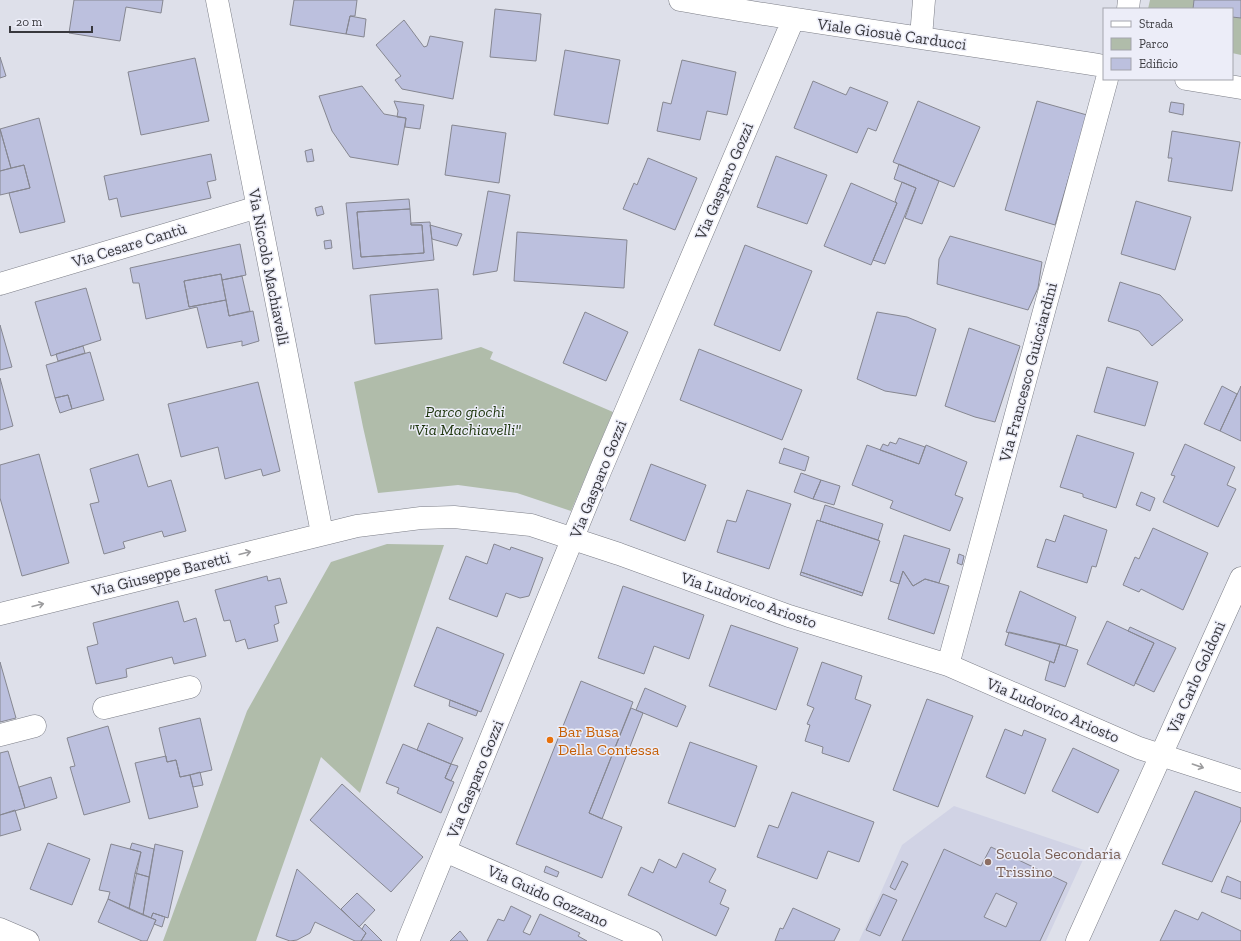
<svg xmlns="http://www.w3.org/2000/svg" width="1241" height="941" viewBox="0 0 1241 941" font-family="'Zilla Slab',serif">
	<rect width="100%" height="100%" fill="#dee0ea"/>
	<path fill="#d1d3e5" d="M954 806 1087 851 1046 941H859L902 845Z"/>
	<path fill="#b0bcaa" d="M1150 0H1241V55L1232 53V9H1148Z
		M481 347 493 352 490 359 613 412 571 511 517 493 458 485 378 493 363 427 354 382Z
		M387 544 444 545 360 793 321 757 256 941H163L247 711 331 562Z"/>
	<path fill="#bcc0de" stroke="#868791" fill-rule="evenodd" d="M74 0H163L161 13 126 7 120 41 69 33Z
		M294 0H357L355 16H350L346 34 290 25Z
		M1194 0H1241V18L1232 17V9H1193Z
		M495 9 541 14 536 61 490 57Z
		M350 16 366 19 364 37 346 34Z
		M404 20 424 47 427 46 430 36 463 42 453 99 402 89 395 80 401 76 376 45Z
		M565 50 620 60 608 124 554 115Z
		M0 57 6 76 0 78Z
		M195 58 209 121 141 135 128 72Z
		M682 60 736 72 727 115 707 111 700 140 657 131 663 102 671 104Z
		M813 81 846 95 850 87 888 102 876 131 868 128 857 153 794 128Z
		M362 86 384 114 406 118 398 165 350 157 332 131 319 96Z
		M394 101 424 105 420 129 405 127 406 118 397 117 398 111Z
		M918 101 980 127 954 187 893 162Z
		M1037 101 1087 115 1055 225 1005 210Z
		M1171 102 1184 104 1183 115 1169 112Z
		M39 118 65 222 20 233 9 193 30 188 24 165 11 168 0 129Z
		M452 125 506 133 499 183 445 175Z
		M0 129 11 168 0 171Z
		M1172 131 1240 142 1232 191 1168 181 1172 158H1168Z
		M312 149 314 161 307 162 305 151Z
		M211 154 216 180 207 182 211 198 121 217 117 198 109 200 104 176Z
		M776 156 827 175 807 224 757 207Z
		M648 158 697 178 675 230 623 209 634 183 637 185Z
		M899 164 939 181 922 224 905 218 916 188 894 179Z
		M24 165 30 188 0 195V171Z
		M902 182 916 188 885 264 873 260 897 203 895 201Z
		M851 183 897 203 871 265 824 246Z
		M488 191 510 195 497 271 473 275Z
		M409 199 410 209 357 212 361 257 424 253 422 225H411V223L430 222 434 260 353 269 346 203Z
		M1136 201 1191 217 1175 270 1121 254Z
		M322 206 324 214 317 216 315 208Z
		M410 209 411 225H422L424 253 361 257 357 212Z
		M430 225 462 234 457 246 432 239Z
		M517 232 627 240 624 288 514 281Z
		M950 236 1042 262 1038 288 1028 310 937 284 939 259Z
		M331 240 332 248 325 249 324 241Z
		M240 244 246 275 222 280 221 274 184 281 189 307 226 300 229 316 253 311 259 341 242 346V341L207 348 197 307 146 319 139 283H133L130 268Z
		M745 245 812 271 780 351 714 325Z
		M221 274 226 300 189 307 184 281Z
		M242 276 250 311 229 316 222 280Z
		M1120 282 1160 295 1183 320 1152 346 1139 331 1108 321Z
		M86 288 101 340 51 356 35 302Z
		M438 289 442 339 375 344 370 295Z
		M585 312 628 332 606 381 563 363Z
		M877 312 907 317 936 329 916 396 885 391 857 379Z
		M0 325 12 367 0 370Z
		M969 328 1020 346 995 422 975 417 945 406Z
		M83 346 85 353 58 361 56 354Z
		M699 349 802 390 782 440 680 400Z
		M90 352 104 400 72 409 68 395 55 398 46 365Z
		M1107 367 1158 382 1145 426 1094 412Z
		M0 378 13 426 0 430Z
		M258 382 280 471 263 476 261 469 225 479 218 447 181 457 168 404Z
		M1222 386 1237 394 1220 431 1204 424Z
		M1241 386V441L1220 431Z
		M68 395 72 409 60 413 55 398Z
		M1077 435 1134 453 1116 508 1083 497V494L1060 487Z
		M899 438 925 447 919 464 880 450 883 444 888 446 890 442 896 444Z
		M1185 444 1235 467 1227 485 1236 489 1218 527 1163 502 1175 476 1171 475Z
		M867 445 919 464 926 445 967 462 955 495 963 498 950 531 890 508 893 501 852 485Z
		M784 448 809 457 805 471 779 463Z
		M39 454 69 563 22 576 0 498V465Z
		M138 454 148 487 171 480 186 531 164 537 162 531 123 542 125 548 104 554 90 504 99 502 90 469Z
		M651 464 706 485 685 541 630 520Z
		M801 473 821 480 813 499 794 492Z
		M821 480 840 486 834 505 813 499Z
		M747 490 791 504 769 569 717 552 727 520 736 522Z
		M1141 492 1155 498 1150 511 1136 505Z
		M825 505 883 524 878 540 820 521Z
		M1064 515 1107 530 1096 567 1092 566 1087 583 1037 567 1046 539 1055 542Z
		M817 520 880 541 863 593 801 572Z
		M1153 528 1208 553 1183 610 1141 589 1139 592 1123 585 1135 557 1139 559Z
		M904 535 950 549 939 583 925 579 913 586 903 571 899 584 890 581Z
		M494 544 510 550 511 547 543 558 529 596 520 598 506 593 497 617 449 599 466 556 487 564Z
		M959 554 964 556 962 565 957 563Z
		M903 571 913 586 925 579 949 586 934 634 888 619Z
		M801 572 863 593 862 596 800 575Z
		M267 576 268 581 280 578 287 603 275 606 279 623 274 625 278 641 248 649 245 639 236 642 230 620 224 621 215 590Z
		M623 586 704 615 689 659 654 646 644 674 598 658Z
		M1020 591 1076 617 1066 646 1006 632Z
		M178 601 184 622 196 618 206 656 174 664 172 657 126 669 127 677 96 684 87 647 98 644 93 623Z
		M1107 621 1154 643 1134 686 1087 664Z
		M731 625 798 648 776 710 709 686Z
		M437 627 504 654 481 712 414 686Z
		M1130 627 1176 648 1154 692 1135 683 1154 643 1128 631Z
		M1009 632 1060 644 1054 663 1005 645Z
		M1060 644 1078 650 1065 687 1045 680 1050 661 1054 663Z
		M0 662 16 718 0 722Z
		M822 662 862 676 855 699 871 705 849 762 822 753 823 747 805 741 810 725 807 724 814 708 807 705Z
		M581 681 633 702 589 813 622 827 602 878 516 844Z
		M645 688 686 706 677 727 636 710Z
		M927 699 973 716 938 807 893 790Z
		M450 700 478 711 476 716 449 706Z
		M631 708 643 713 602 819 589 813Z
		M200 718 212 770 180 777 176 760 167 762 159 728Z
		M428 723 463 738 451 764 417 750Z
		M108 726 130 802 84 815 70 767 75 766 67 738Z
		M1005 729 1022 736 1024 730 1046 739 1025 794 986 777Z
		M690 742 757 766 735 827 668 803Z
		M403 744 451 764 445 778 454 782 441 813 397 793 399 788 386 783Z
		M1073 748 1119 770 1098 813 1052 791Z
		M8 751 25 808 0 815V753Z
		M166 756 167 762 176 760 180 777 190 775 198 807 149 819 135 763Z
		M451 764 458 766 451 781 445 778Z
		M200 772 203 785 193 787 190 775Z
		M51 777 57 798 25 808 19 787Z
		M342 784 423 857 391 892 310 820Z
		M1195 791 1241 808V820L1212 882 1162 864Z
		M792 792 874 822 859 862 828 851 817 879 757 857 769 825 778 828Z
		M15 810 21 830 0 836V815Z
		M48 843 90 859 72 905 30 889Z
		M132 843 154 849 149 877 135 873 141 852 130 849Z
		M111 844 141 852 129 909 108 899 110 892 99 890Z
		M155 844 183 851 168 918 153 913 151 918 143 915Z
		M991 847 1067 883 1040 941H902L944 849 981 866ZM996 893 1017 903 1006 927 984 917Z
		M683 853 716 869 709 882 726 890 720 904 729 908 716 936 628 895 641 867 653 873 659 859 676 868Z
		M902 861 908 864 895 890 890 887Z
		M546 866 559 872 557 877 544 872Z
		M297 869 366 933 361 941H355L315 922 310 933 297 940 290 941 276 936Z
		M135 873 149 877 143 915 129 909Z
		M1227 876 1241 882V899L1221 892Z
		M357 893 375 910 359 927 341 909Z
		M883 894 897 900 880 936 866 930Z
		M108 899 156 920 147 941H142L98 922Z
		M511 906 531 916 523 932 530 935 540 914 580 933 578 936 587 941H487L498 919 504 921Z
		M793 908 840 929 834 941H775L780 928 783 929Z
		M1175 910 1198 920 1202 912 1241 931V941H1160Z
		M153 913 165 917 162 927 154 924 156 920 151 918Z
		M365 924 382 941H361L366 933 362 929Z
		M460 931 468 941H450Z"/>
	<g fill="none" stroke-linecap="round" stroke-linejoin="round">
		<defs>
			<path id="minor" d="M217 0 322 533
				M680 0C821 25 963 43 1104 66
				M1128 9 1129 0
				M921 37 924 0
				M1186 79 1241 88
				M0 284 258 207
				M0 614 357 526 421 518 454 517 531 525 619 554 789 616 948 665 1139 748 1241 781
				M948 665 1107 79
				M104 708 190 687
				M0 735 35 726
				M445 851 651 941
				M0 929 28 941
				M408 941 601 469 793 20
				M1077 941 1241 578"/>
		</defs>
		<use href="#minor" stroke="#7c7e87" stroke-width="23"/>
		<use href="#minor" stroke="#fff" stroke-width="22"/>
	</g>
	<defs><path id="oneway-shaft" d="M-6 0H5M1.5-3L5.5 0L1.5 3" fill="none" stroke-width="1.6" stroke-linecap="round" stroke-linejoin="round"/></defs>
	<g stroke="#9c9c9e">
		<use href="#oneway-shaft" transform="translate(245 553) rotate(-14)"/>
		<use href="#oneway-shaft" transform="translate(38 605) rotate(-14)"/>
		<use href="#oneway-shaft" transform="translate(1198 766) rotate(19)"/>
	</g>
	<circle fill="#e8710a" stroke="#ecedf8" stroke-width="1.5" cx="550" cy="740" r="4"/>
	<circle fill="#8d6e63" stroke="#ecedf8" stroke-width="1.5" cx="988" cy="862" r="4"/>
	<g text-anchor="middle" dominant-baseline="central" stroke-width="3" stroke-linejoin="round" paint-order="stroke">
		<g font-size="16" fill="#38383d" stroke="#ecedf8">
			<text transform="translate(892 34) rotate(8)">Viale Giosuè Carducci</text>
			<text transform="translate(724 181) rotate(-67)">Via Gasparo Gozzi</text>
			<text transform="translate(129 245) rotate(-17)">Via Cesare Cantù</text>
			<text transform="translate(269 267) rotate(79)">Via Niccolò Machiavelli</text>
			<text transform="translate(1028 372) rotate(-75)">Via Francesco Guicciardini</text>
			<text transform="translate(598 479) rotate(-68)">Via Gasparo Gozzi</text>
			<text transform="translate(161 574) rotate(-14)">Via Giuseppe Baretti</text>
			<text transform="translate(749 600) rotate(19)">Via Ludovico Ariosto</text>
			<text transform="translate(1196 677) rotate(-66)">Via Carlo Goldoni</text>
			<text transform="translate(1053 710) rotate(23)">Via Ludovico Ariosto</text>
			<text transform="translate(475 779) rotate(-68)">Via Gasparo Gozzi</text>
			<text transform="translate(548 896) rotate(24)">Via Guido Gozzano</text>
		</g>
		<g font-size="16" font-style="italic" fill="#1c340b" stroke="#ecedf8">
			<text x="465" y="411">Parco giochi<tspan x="465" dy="18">"Via Machiavelli"</tspan></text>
		</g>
		<g font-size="16" fill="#c56008" stroke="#ecedf8" text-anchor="start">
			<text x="558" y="731">Bar Busa<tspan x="558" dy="18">Della Contessa</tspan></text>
		</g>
		<g font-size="16" fill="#785e54" stroke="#ecedf8" text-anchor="start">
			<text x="996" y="853">Scuola Secondaria<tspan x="996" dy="18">Trissino</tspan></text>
		</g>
	</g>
	<rect x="1103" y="8" width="130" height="72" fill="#ecedf8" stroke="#a4a5ad"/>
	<rect x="1111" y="21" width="20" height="6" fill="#ffffff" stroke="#a4a5ad"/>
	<text x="1139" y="28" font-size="12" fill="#38383d">Strada</text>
	<rect x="1111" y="38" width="20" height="12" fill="#b0bcaa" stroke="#a4a5ad"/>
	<text x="1139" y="48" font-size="12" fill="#38383d">Parco</text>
	<rect x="1111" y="58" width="20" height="12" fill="#bcc0de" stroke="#a4a5ad"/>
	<text x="1139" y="68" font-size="12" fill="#38383d">Edificio</text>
	<path d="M10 26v6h82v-6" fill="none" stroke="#38383d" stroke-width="2"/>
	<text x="16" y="26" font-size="12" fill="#38383d" stroke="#ecedf8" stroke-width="3" paint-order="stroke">20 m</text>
</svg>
